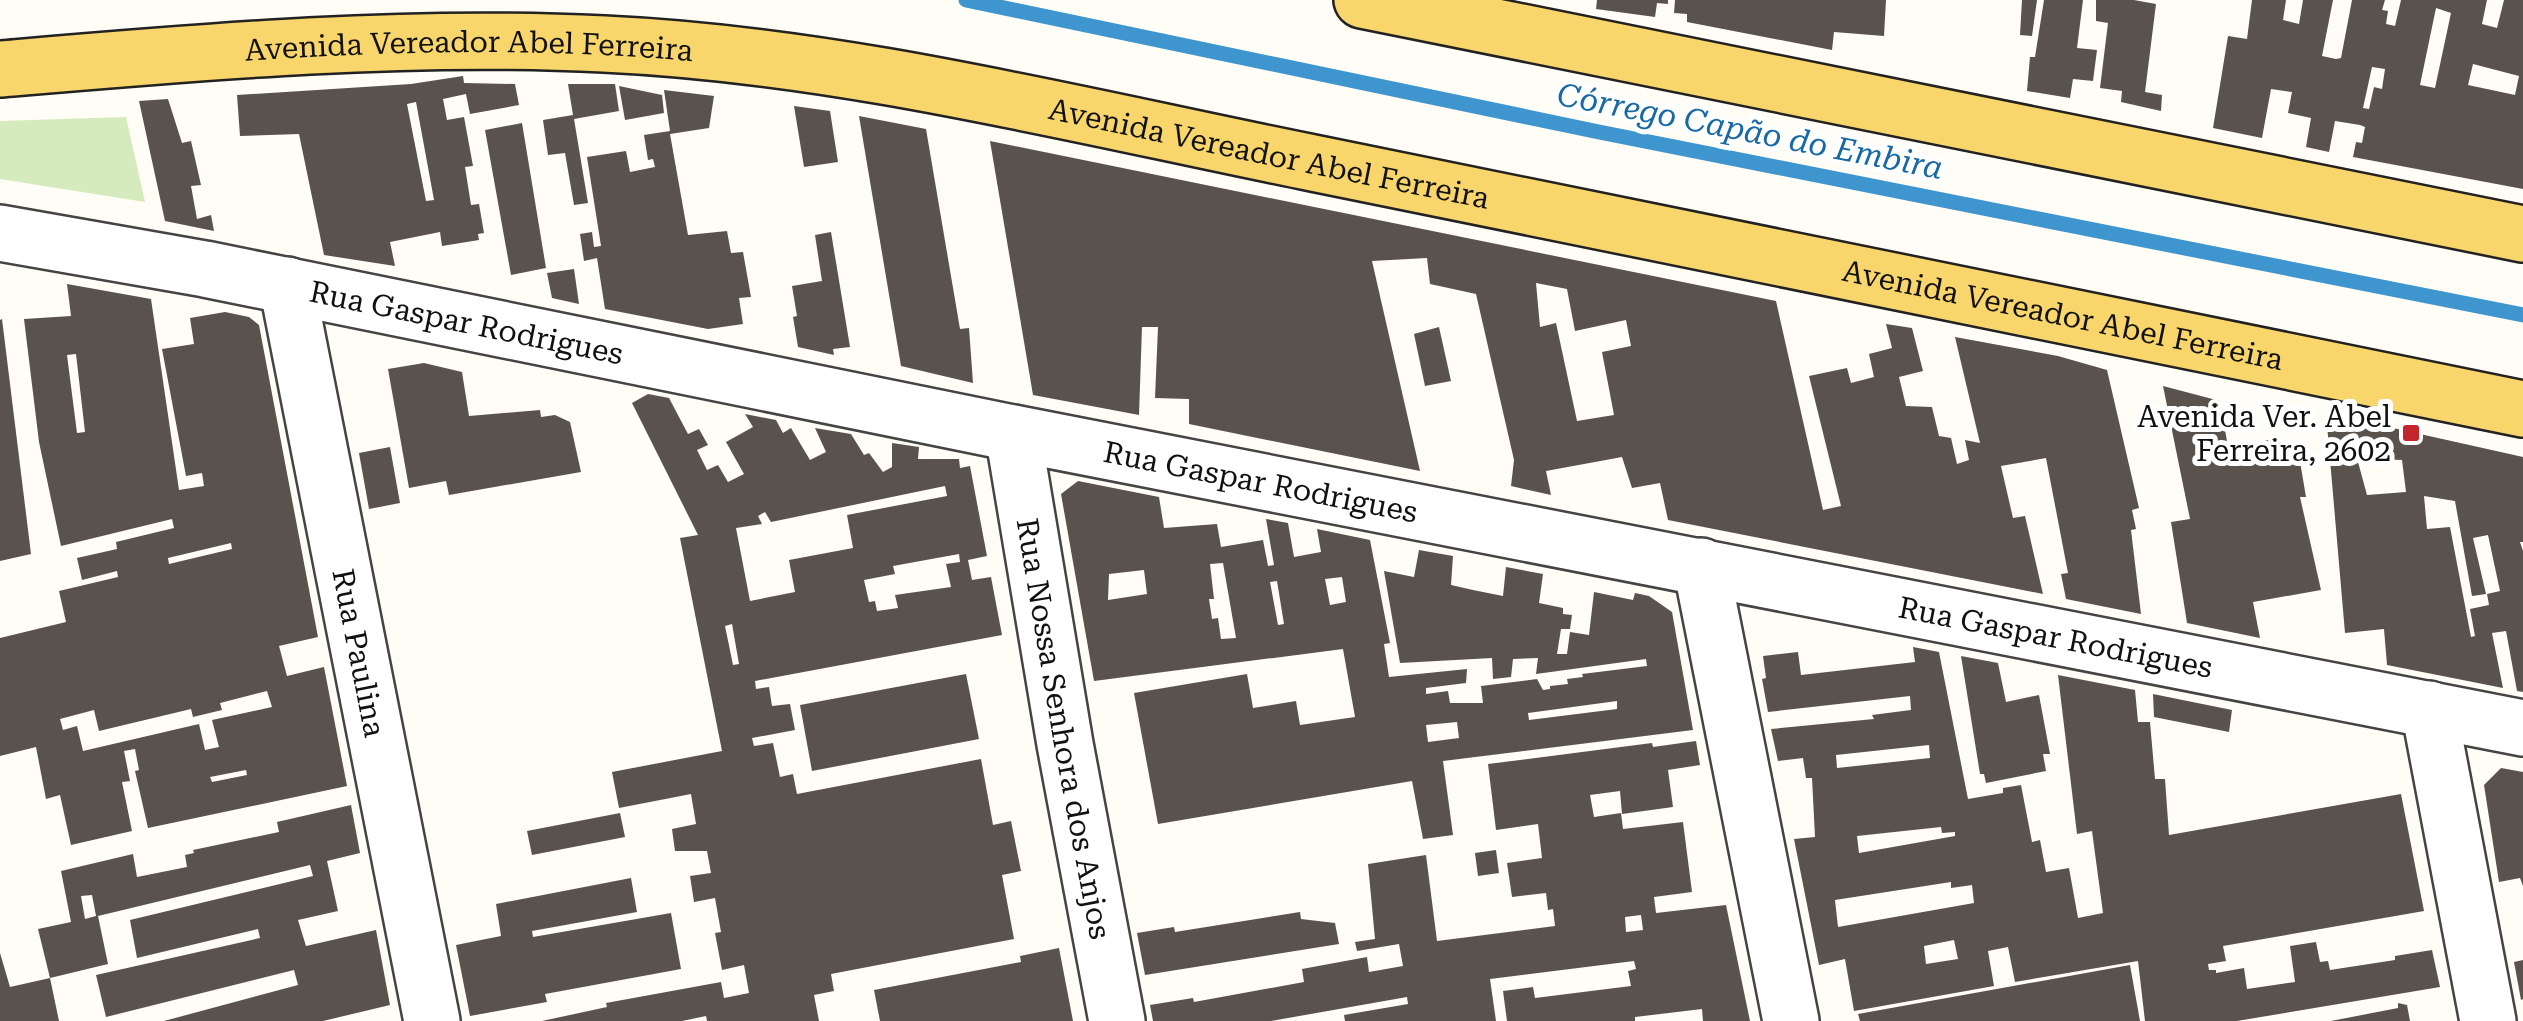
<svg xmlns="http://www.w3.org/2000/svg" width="2523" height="1021" viewBox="0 0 2523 1021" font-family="'Roboto Serif',serif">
	<rect width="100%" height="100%" fill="#fffdf5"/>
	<path fill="#d5ebbd" d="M126 117 145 202 0 179V121Z"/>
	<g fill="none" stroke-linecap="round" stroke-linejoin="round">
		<path stroke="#3f96cf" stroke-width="15" d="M966 0 1599 132 2523 315"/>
	</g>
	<path fill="#5a524d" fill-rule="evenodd" d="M1597 0H1668V4L1657 3 1655 17 1596 9Z
		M1675 0H1886L1884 36 1834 32 1832 50 1687 22V14L1674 13Z
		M2022 0H2037L2032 36 2020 35Z
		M2044 0H2083L2077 48 2097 50 2093 81 2073 79 2070 98 2027 91 2030 57H2035Z
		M2096 0H2134L2156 4 2145 92 2162 95 2161 111 2121 102 2122 91 2100 88 2108 23 2096 21Z
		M2252 0H2286L2283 20 2299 24 2303 0H2333L2322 56 2336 59 2341 58 2352 0H2385L2382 10 2388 11 2386 24 2395 26 2401 0H2487L2482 24 2497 28 2504 0H2523V189L2353 157 2356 142 2362 143 2365 127 2360 125 2335 121 2329 152 2306 147 2311 118 2288 113 2292 92 2271 89 2262 138 2213 128 2228 36 2247 39ZM2436 8 2451 13 2435 88 2420 85ZM2473 64 2519 76 2515 95 2468 85ZM2372 67 2385 69 2382 89 2374 87 2369 109 2363 108Z
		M463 76 464 83 515 84 519 105 470 114 466 94 443 99 447 120 464 117 473 166 465 167 471 205 479 204 484 233 478 234 479 240 442 246 440 232 390 242 395 266 324 255 299 134 240 136 237 95 411 84ZM416 102 434 200 426 201 407 104Z
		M568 84H615L619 111 574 119 588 203 574 205 565 153 548 155 543 120 573 115Z
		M619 86 662 95 664 113 625 120Z
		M664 90 714 96 709 128 670 134 688 235 727 231 731 253 743 252 751 297 739 298 743 324 708 329 605 309 597 258 584 261 580 234 592 232 594 247 601 246 587 157 626 151 630 172 655 167 653 159 648 160 644 135 670 131Z
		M168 99 182 143 191 141 201 185 191 186 197 219 211 215 214 231 165 221 139 101Z
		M794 106 830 111 838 162 804 167Z
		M859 116 926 129 960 329 969 328 973 383 901 366Z
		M522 123 546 268 511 275 485 130Z
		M990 141 1776 301 1823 510 1841 506 1809 376 1847 368 1851 383 1874 377 1869 354 1892 348 1886 324 1912 328 1923 371 1899 377 1906 406 1932 407 1939 436 1951 438 1957 464 1969 460 1965 440 1980 443 1955 337 2058 356 2107 370 2139 508 2132 510 2136 529 2131 530 2141 614 2066 599 2061 574 2068 573 2046 458 2001 466 2013 518 2025 516 2043 594 1668 520 1660 483 1632 488 1622 457 1546 471 1551 495 1511 486 1514 460 1476 294 1430 284 1427 258 1372 261 1420 471 1189 424V399L1155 398 1158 327H1142L1139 415 1033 395ZM1536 283 1567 289 1575 331 1626 320 1631 346 1602 352 1614 415 1577 421 1556 323 1540 327Z
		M831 232 850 347 833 349 834 355 798 347 793 317 797 316 792 286 822 281 815 235Z
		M574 269 579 304 552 298 547 273Z
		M67 284 151 299 179 490 204 486 202 473 186 476 162 349 194 344 190 318 225 312 249 317 259 325 318 637 279 646 287 676 324 667 347 786 148 828 135 771 139 770 135 749 124 751 130 781 122 782 132 831 71 845 60 795 46 799 36 747 0 756V638L66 622 59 591 118 577 117 571 82 580 77 558 117 549 116 542 174 528 172 519 61 546 39 442 24 319 71 316ZM76 354 85 432 77 433 67 355ZM231 543 232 549 169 564 168 558ZM267 691 272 707 212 720 219 747 205 750 199 724 83 751 77 726 63 730 60 719 94 710 99 731 191 709 193 717 222 710 220 703ZM246 770 247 775 212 782 210 777Z
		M2 319 31 554 0 561V320Z
		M1439 327 1451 381 1425 386 1414 334Z
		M424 363 462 372 469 416 540 410 541 417 555 415 570 422 581 472 449 495 446 481 409 488 388 369Z
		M2163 386 2220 401 2228 447 2275 439 2277 448 2297 444 2306 497H2300L2321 590 2253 602 2260 638 2187 623 2171 522 2190 519Z
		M648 394 669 398 688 434 699 429 708 445 697 450 707 470 718 465 728 482 744 474 726 442 753 427 745 414 776 420 783 433 791 428 810 460 826 452 815 428 851 434 864 455 869 453 883 472 892 467V443L919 447 918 459H959L960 468 970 466 987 556 968 560 972 580 991 577 1002 635 755 681 756 689 769 687 772 706 790 704 795 730 752 738 754 746 773 743 780 777 793 774 797 794 981 759 993 825 1011 821 1021 871 1002 875 1014 939 831 974 834 991 814 995 819 1021H707L706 1016 682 1021H542L607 1007 606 1003 721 982 724 998 749 993 744 965 722 970 715 933 721 932 715 898 694 902 690 876 711 873 707 851H675L672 829 696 824 691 794 619 808 612 772 722 751 680 538 698 535 632 403ZM945 486 947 496 847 515 853 548 789 560 795 592 750 601 736 528 762 524 758 516 765 512 771 522ZM959 554 960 562 946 564 951 587 895 595 898 608 877 611 875 601 869 602 864 580 895 574 893 566ZM732 624 739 664 733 665 725 626Z
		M2326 413 2523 457V542H2520L2523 551V692L2517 691 2506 631 2492 633 2503 688 2387 665 2384 629 2345 633ZM2377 459 2402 460 2406 492 2367 495 2358 462ZM2424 496 2455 501 2472 596 2486 594 2473 538 2488 535 2500 591 2487 594 2489 605 2470 609 2475 636 2471 637 2450 527 2427 529Z
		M390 447 400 503 369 509 359 453Z
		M1078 481 1159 497 1164 528 1217 524 1221 547 1263 540 1268 566 1274 565 1266 519 1288 523 1294 557 1321 552 1317 529 1370 540 1390 643 1384 644 1389 677 1467 669 1466 683 1426 688V694L1448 691 1450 703H1483L1481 686 1537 679 1543 690 1550 689V686L1568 684 1567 679 1583 677 1582 674 1647 666 1646 659 1536 674 1538 658 1513 659 1511 677 1493 679 1492 658 1400 663 1384 571 1414 577 1419 550 1453 556 1451 585 1473 590 1503 596 1506 567 1543 574 1539 603 1563 608V614L1572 615 1570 629H1561L1557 654H1567L1570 632 1589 635 1594 592 1633 600 1635 593 1649 596 1672 612 1693 730 1443 761 1453 835 1423 839 1412 781 1158 824 1134 693 1247 674 1253 708 1296 701 1300 725 1355 717 1343 649 1094 681 1061 494ZM1223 563 1236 638 1221 639 1218 618 1212 619 1209 599H1214L1210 564ZM1144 570 1147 594 1108 600 1109 574ZM1342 577 1346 602 1330 605 1325 579ZM1277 581 1284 624 1278 625 1270 582ZM1617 701V709L1529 720 1528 713ZM1457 722 1459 738 1428 742 1426 725Z
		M1913 647 1939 652 1968 799 2003 793V788L2021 785 2032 842 2040 840 2046 872 2069 868 2078 918 2103 913 2092 831 2077 834 2058 675 2135 690 2138 722H2150L2155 779H2165L2169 835 2401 794 2424 911 2223 946 2226 961 2208 964 2209 970H2216V973L2244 968 2247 989 2295 982 2290 946 2316 942 2320 962 2328 961 2330 970 2395 960V956L2432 950 2440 987 2237 1021H2145L2138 961 2015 982 2008 947 1988 951 1994 986 1854 1011 1845 959 1819 965 1794 839 1815 837 1812 778H1806L1803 758 1778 761 1771 729 1874 719 1872 715 1911 710 1910 696 1768 712 1762 679 1766 678 1763 656 1798 652 1801 675 1915 662ZM1929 745 1930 758 1837 768 1836 755ZM1941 827 1942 833 1955 832V836L1859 853 1857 836ZM1951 882V888L1972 885 1974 903 1838 927 1835 900ZM1954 940 1958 959 1926 964 1924 946Z
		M1961 656 1998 663 2006 702 2039 695 2050 754H2043L2046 771 1986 783 1984 774H1980Z
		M966 674 979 739 812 771 800 705Z
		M2153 694 2232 710 2229 732 2154 717Z
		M1696 741 1700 765 1668 770 1673 807 1622 814 1620 791 1590 795 1594 817 1621 813 1623 829 1683 822 1692 892 1654 897 1656 913 1726 905 1750 1021H1703L1702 1009 1635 1017V1021H1507L1503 991 1533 987 1535 998 1631 986 1628 971 1636 969 1634 961 1490 979 1496 1021H1345L1344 1015 1408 1004 1407 997 1271 1021H1153L1150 1005 1193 998 1194 1002 1304 982 1302 969 1367 957 1369 972 1403 966 1399 944 1357 951 1355 942 1375 939 1368 864 1426 855 1437 941 1555 926 1553 909 1548 910 1546 893 1512 897 1507 863 1542 858 1538 824 1496 830 1488 764 1652 743 1653 747ZM1641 915 1643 930 1626 932 1625 917Z
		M2501 768 2523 772V886L2520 878 2499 882 2484 785Z
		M351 805 360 853 327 861 338 911 298 920 306 946 376 930 390 1005 323 1021H164L298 985 294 970 106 1017 96 975 260 938 258 929 137 958 130 920 313 876 310 865 98 916 108 964 50 978 38 929 71 922 61 871 133 854 137 877 187 867 185 855 194 853 193 850 279 832 277 822ZM92 895 96 916 85 919 81 896Z
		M620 813 625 837 532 855 527 831Z
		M1496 850 1499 873 1478 876 1475 853Z
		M631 878 637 912 532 931 533 937 671 913 681 969 545 994 547 1002 470 1016 456 945 501 936 496 904Z
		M1300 912 1301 919 1335 923 1339 944 1145 975 1137 933 1174 927 1175 932Z
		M1059 948 1073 1021H880L874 990 1021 962 1020 956Z
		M0 953 10 987 50 978 59 1021H0Z
		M2523 960V999L2521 1000 2514 962Z
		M2130 965 2140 1021H1860L1858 1014Z
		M2398 1003 2407 1005 2410 1021H2331L2398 1008Z"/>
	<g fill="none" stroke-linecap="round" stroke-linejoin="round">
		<defs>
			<g id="minor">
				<path id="s1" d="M0 233 205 269 1013 433 2523 728"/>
				<path id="s2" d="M287 285 432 1021"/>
				<path id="s3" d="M1013 433 1065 744 1117 1021"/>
				<path d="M1701 566 1791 1021"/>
				<path d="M2429 709 2488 1021"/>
			</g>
			<g id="primary">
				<path d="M1362 0 2523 234"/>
				<path id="s4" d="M0 69C200 52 402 34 604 44 843 55 1079 116 1313 163 1717 243 2120 326 2523 409"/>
			</g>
		</defs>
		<use href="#minor" stroke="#444" stroke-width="60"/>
		<use href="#primary" stroke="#222" stroke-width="60"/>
		<use href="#minor" stroke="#fff" stroke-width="55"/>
		<use href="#primary" stroke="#f9d66b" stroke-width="55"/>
	</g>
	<rect fill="#c4262e" stroke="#fff" stroke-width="4" x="2401" y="423" width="20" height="20" rx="5"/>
	<g text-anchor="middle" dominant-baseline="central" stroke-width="10" stroke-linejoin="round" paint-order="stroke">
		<g font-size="30" fill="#111" stroke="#fff">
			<text stroke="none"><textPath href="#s4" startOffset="470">Avenida Vereador Abel Ferreira</textPath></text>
			<text stroke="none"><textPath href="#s4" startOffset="1280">Avenida Vereador Abel Ferreira</textPath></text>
			<text stroke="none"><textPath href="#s4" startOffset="2090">Avenida Vereador Abel Ferreira</textPath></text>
			<text stroke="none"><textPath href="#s1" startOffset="475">Rua Gaspar Rodrigues</textPath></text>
			<text stroke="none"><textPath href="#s1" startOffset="1285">Rua Gaspar Rodrigues</textPath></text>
			<text stroke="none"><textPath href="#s1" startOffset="2095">Rua Gaspar Rodrigues</textPath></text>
			<text stroke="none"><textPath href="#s2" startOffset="375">Rua Paulina</textPath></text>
			<text stroke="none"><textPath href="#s3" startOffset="300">Rua Nossa Senhora dos Anjos</textPath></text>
		</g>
		<g font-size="30" fill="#111" stroke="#fff" text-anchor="end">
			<text x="2391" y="416">Avenida Ver. Abel<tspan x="2391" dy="34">Ferreira, 2602</tspan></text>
		</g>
		<g font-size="32" font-style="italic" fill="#1768a6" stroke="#fff">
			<text transform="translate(1750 131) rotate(11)">Córrego Capão do Embira</text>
		</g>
	</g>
</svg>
